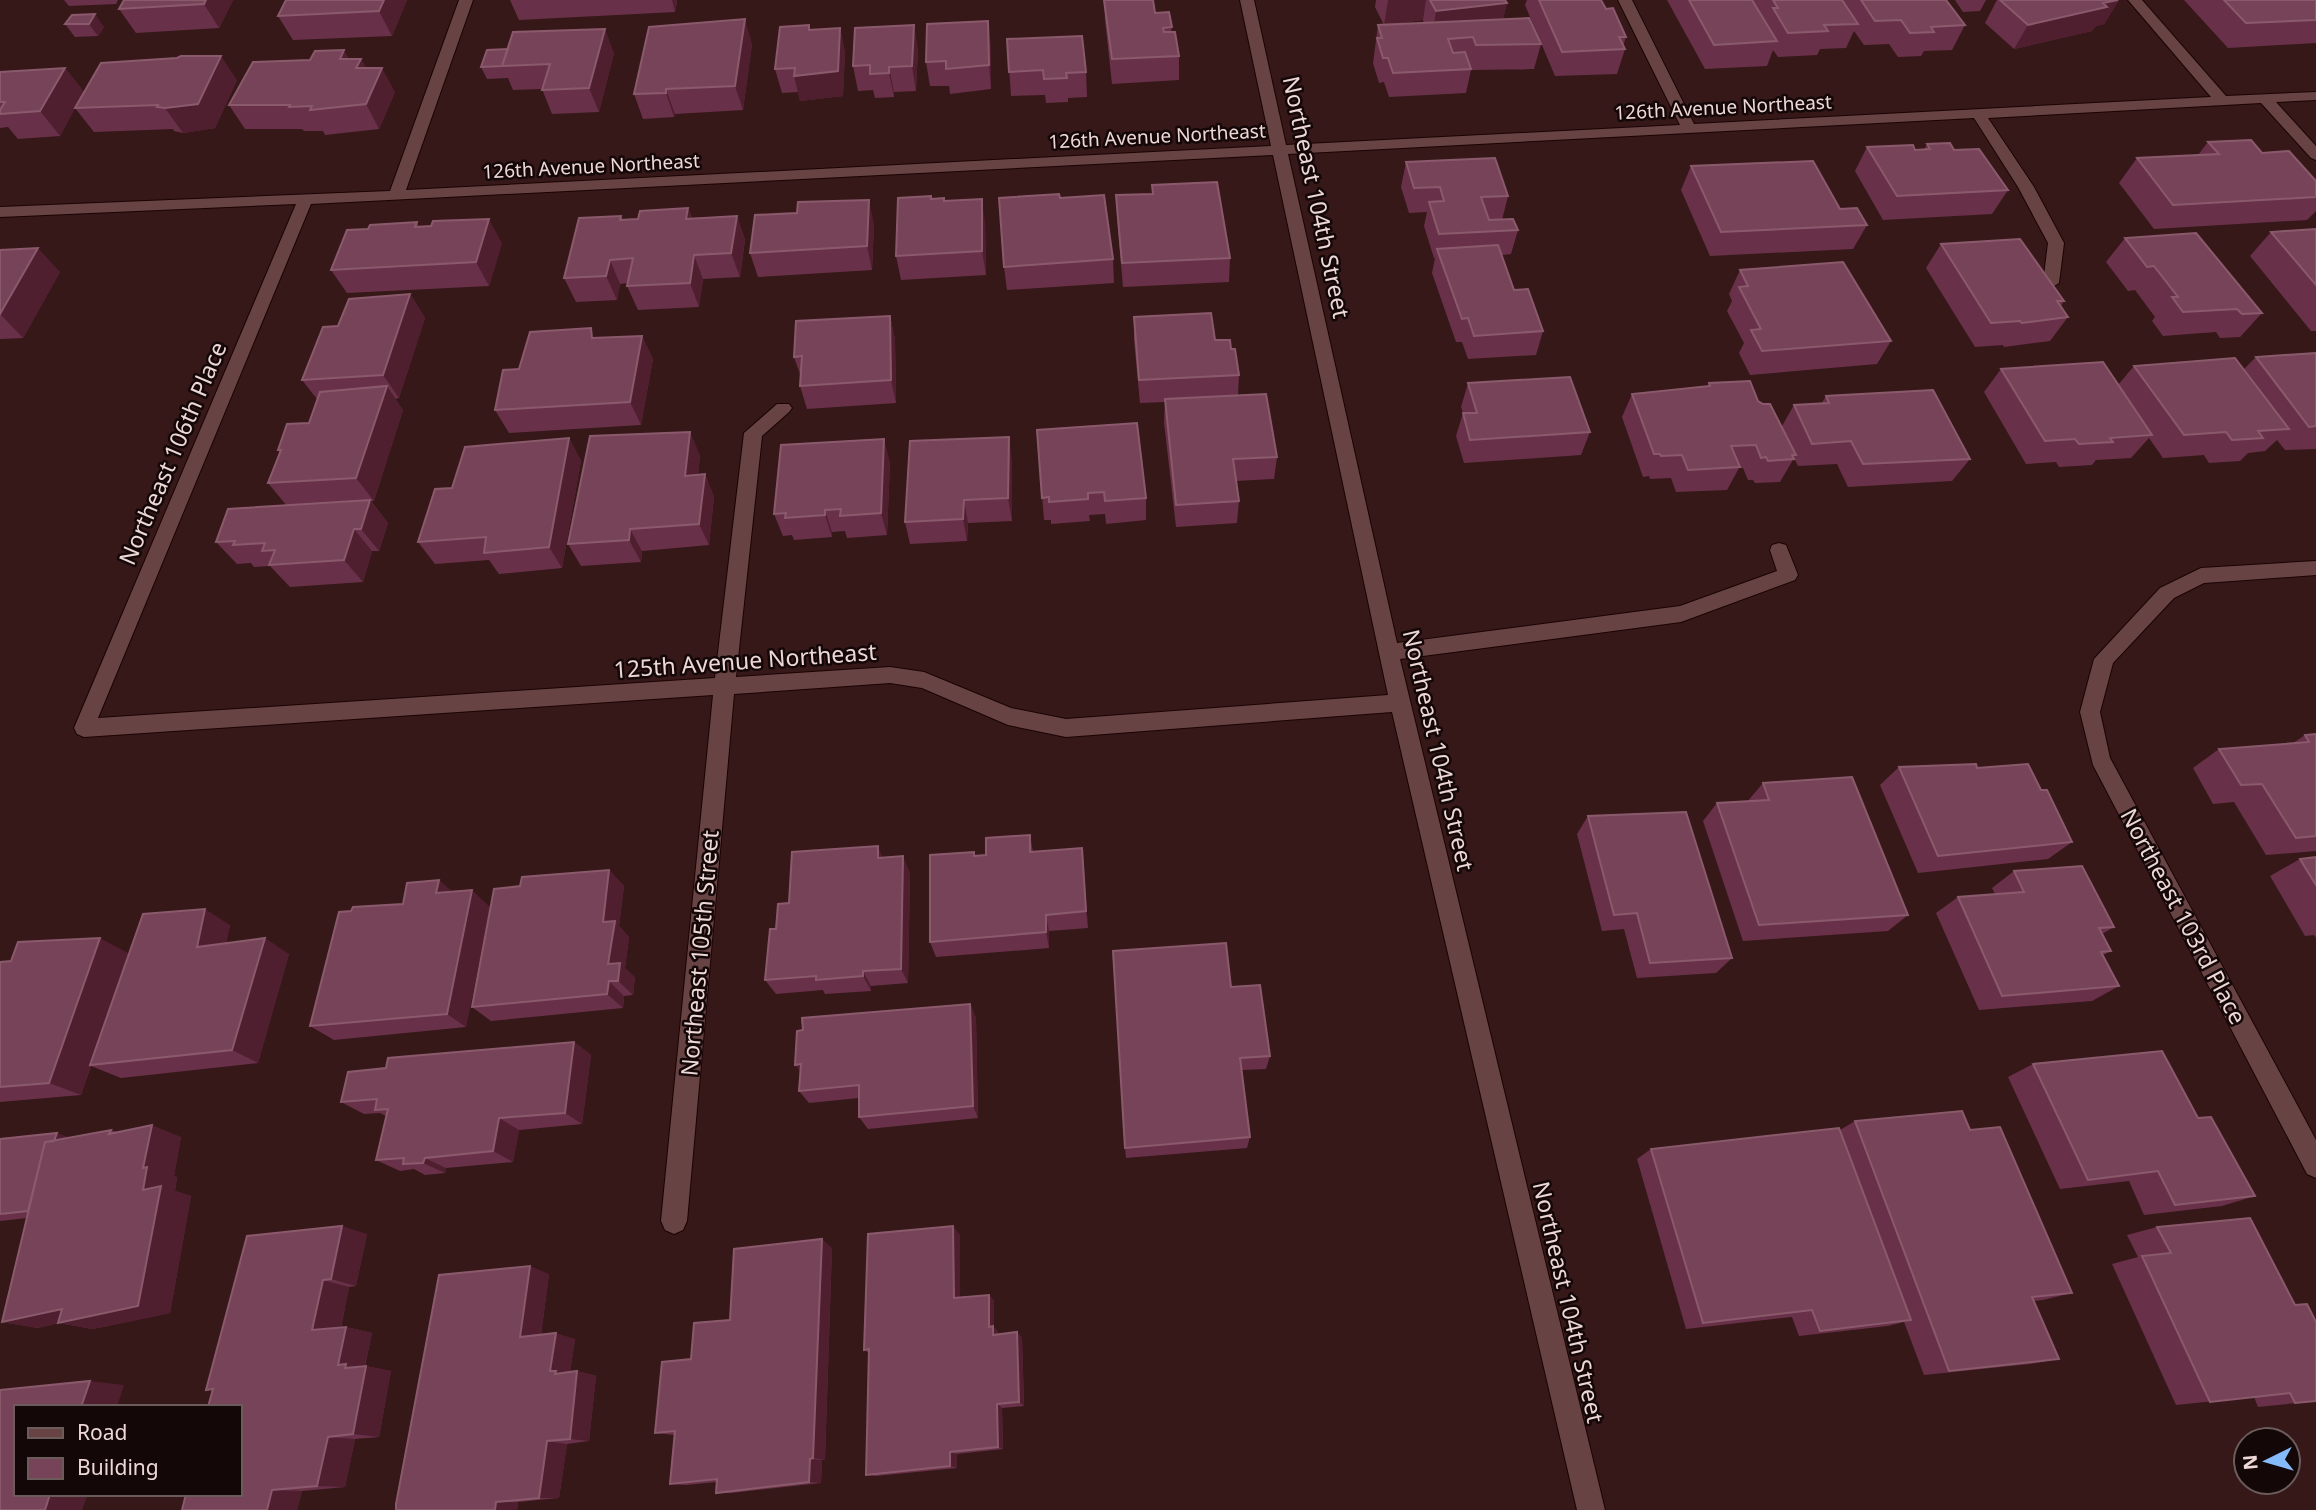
<svg xmlns="http://www.w3.org/2000/svg" width="2316" height="1510" viewBox="0 0 2316 1510" font-family="'Noto Sans',sans-serif">
	<rect width="100%" height="100%" fill="#361818"/>
	<g fill="none" stroke-linecap="round" stroke-linejoin="round">
		<defs>
			<path id="minor" d="M459 0H473L406 190 1271 146 1240 0H1254L1286 145 1680 125 1618 0H1632L1694 124 2211 97 2128 0H2142L2226 96 2316 92V100L2276 102 2316 146V160L2311 158 2261 103 1988 118 2034 187 2064 243 2059 283 2051 288 2043 283 2048 243 2018 187 1974 118 1288 154 1397 643 1680 606 1777 571 1770 550 1772 545 1779 543 1786 545 1798 575 1795 580 1681 622 1400 659 1605 1510H1577L1392 712 1066 737 1008 725 922 688 890 683 734 694 687 1221 683 1230 674 1234 665 1230 661 1221 713 695 84 737 77 734 74 728 296 204 0 217V207L390 191ZM1273 155 1388 695 1066 719 1011 708 924 672 890 667 736 677 762 436 789 412 792 408 789 404H777L744 433 715 678 98 718 311 204Z
				M2316 561V575L2204 583 2174 598 2113 663 2100 712 2110 758 2316 1140V1178L2307 1174 2093 765 2080 712 2094 659 2160 588 2201 568Z"/>
		</defs>
		<use href="#minor" stroke="#1b0304" stroke-width="2"/>
		<use href="#minor" fill="#674443" fill-rule="evenodd"/>
	</g>
	<path fill="#693149" d="M64 0H118L116 4 69 6Z
		M124 0H233L219 28 136 33 119 9Z
		M286 0H407L392 36 293 40 278 16Z
		M510 0H677V2L675 12 519 20Z
		M1104 0 1155 13 1172 27 1171 32 1179 56V80L1112 84 1105 20Z
		M1376 0H1505L1507 3 1503 19 1541 44 1534 69 1471 70 1466 93 1389 97 1384 82 1379 83 1373 63 1378 25 1424 23 1423 20 1384 25 1375 7Z
		M1527 0H1601L1606 9 1626 37 1623 46 1625 49 1617 74 1555 76 1525 5Z
		M1667 0H1946L1965 25 1952 50 1924 51 1921 56 1898 57 1889 44 1864 45 1854 31 1846 48 1820 49 1817 55 1778 57 1773 50 1767 66 1705 69Z
		M1955 0H1986L1980 11 1963 12Z
		M1997 0H2119L2104 24 2096 26 2092 31 2014 49 1985 23Z
		M2184 0H2316V43L2228 48Z
		M72 15 104 27 98 36 75 37 65 24Z
		M809 25 810 30 840 28 845 53 843 96 800 101 798 92 782 93 775 69Z
		M1007 39 1086 72 1087 97 1068 98V102L1046 103 1045 95 1011 96Z
		M752 44 743 110 675 114 674 117 643 119 634 94Z
		M991 46V89L950 94 949 86H930L926 62Z
		M918 49 916 91 894 92V97L875 98 873 90 858 91 853 66Z
		M614 53 599 112 552 114 542 89 513 90 508 78 487 79 481 67Z
		M349 59H361L366 68 395 92 379 129 325 135 323 131H304L302 129H245L229 105Z
		M65 68 84 92 237 80 215 128 183 133 174 131 173 129 94 132 75 108 60 136 18 139 8 127 0 128V72Z
		M2208 142 2262 153 2316 181V211L2307 220 2154 229 2119 183 2137 158 2198 155Z
		M1927 144 1954 150 2008 190 1992 214 1883 220 1855 171 1867 147 1915 150H1924Z
		M1406 162 1508 196 1502 220 1518 230 1511 254 1502 255 1514 290 1543 331 1536 355 1468 359 1462 342H1456L1432 273 1435 258H1434L1424 226 1427 212 1409 213 1401 187Z
		M1691 166 1840 209 1867 225 1853 249 1710 256 1681 190Z
		M1152 185 1230 258 1229 282 1123 287 1117 219 1116 195 1152 194Z
		M932 199 985 223 986 275 901 280 896 256Z
		M688 208 692 218 737 216 745 240 740 277 703 279 699 307 638 310 627 286 628 283 620 284 617 300 576 302 564 278 621 216 623 220 638 219Z
		M417 222 419 227 431 226 502 243 489 286 347 293 331 270 368 229Z
		M874 224 872 270 758 277 750 253Z
		M2316 229V331H2311L2250 256 2271 232Z
		M2125 238 2262 313 2240 337 2220 338 2216 332 2163 336 2152 321 2155 317 2135 290 2128 291 2106 262Z
		M1941 244 2064 301 2061 306 2068 317 2050 341 2004 347 2003 345 1975 347 1926 268Z
		M0 250 60 272 23 338 0 339Z
		M1113 259 1114 283 1007 290 1004 267Z
		M1740 270 1891 341 1877 364 1750 375 1739 353 1744 343 1727 311 1732 301 1729 294Z
		M410 294 425 318 399 398 395 399 403 410 374 501H371L388 523 379 551H372L363 582 290 587 270 566 254 567 251 563 237 564 216 542 287 506 268 483 280 453 278 450 309 423 317 399 302 380 338 326Z
		M890 316 895 340 896 403 807 409 800 386 801 377 794 357Z
		M1134 317 1215 340 1231 349 1239 375 1238 395 1277 457 1274 479 1236 481 1239 501 1237 523 1176 527 1164 422 1165 402 1140 403 1134 340Z
		M642 336 653 359 641 425 509 433 495 410 519 369 595 338Z
		M2316 353V449L2285 450 2277 440 2265 451 2248 453 2240 461 2209 463 2204 455 2163 458 2149 438 2131 458 2096 460 2092 465 2059 467 2056 462 2026 464 1984 392 2001 369 2118 385 2134 366 2244 369 2256 357Z
		M1468 383 1590 432 1581 455 1464 463 1456 436 1463 413 1461 407Z
		M1709 383 1758 401 1782 426 1794 405 1821 404 1826 396 1970 459 1952 481 1848 487 1837 464 1798 466 1794 458 1780 482 1755 483 1753 480H1748L1743 468H1739L1727 490 1676 492 1671 478 1650 479 1649 476 1643 477 1622 417 1632 394 1707 387Z
		M1037 430 1146 498V520L1106 524 1105 514 1089 515 1090 521 1051 524V520H1044Z
		M569 438 581 461 562 568 499 574 489 560 435 564 418 542 452 488Z
		M700 455 698 475 705 474 714 497 709 545 642 551 641 562 581 566 568 544Z
		M1012 460V521L968 523 967 541 910 544 905 522Z
		M890 462 887 535 847 538 845 531 832 532V537L794 540 792 535 783 536 774 514Z
		M2316 734V851L2266 855 2234 802 2213 804 2193 768 2219 749 2293 743 2305 735Z
		M1899 767 1977 768 2041 790 2072 842 2048 859 1918 873 1880 785Z
		M1763 783 1908 915 1888 931 1743 941 1703 821 1717 803 1747 802Z
		M1588 816 1732 958 1716 973 1637 978 1624 929 1602 931 1577 834Z
		M1030 835 1033 852 1082 848 1088 928 1049 931V948L936 957 930 942 974 852 975 856 986 855Z
		M883 857 910 873 908 983 871 986V991L825 994 823 990 776 994 765 980 776 929 789 903Z
		M2316 857V938L2314 935 2305 936 2270 876 2300 859Z
		M609 870 624 886 619 926 629 937 625 968 635 978 633 995 624 996 623 1008 491 1021 472 1007Z
		M2014 871 2114 927 2102 934 2111 951 2103 955 2119 986 2092 1001 1979 1010 1936 913 1958 897 1995 894 1992 888Z
		M439 880 452 892 490 907 466 1027 334 1040 310 1026 351 911 403 904Z
		M230 925 226 943 289 954 258 1063 121 1078 91 1066 81 1095 0 1102V962L128 953 111 1006Z
		M1231 987 1270 1056 1266 1069 1242 1070 1250 1137 1247 1148 1126 1158 1125 1148Z
		M970 1004 976 1018 978 1118 868 1129 859 1117V1098L809 1103 799 1091Z
		M574 1042 591 1055 582 1124 519 1130 513 1162 446 1168 445 1173 425 1175 414 1169 400 1171 376 1160 386 1116 380 1113 364 1114 341 1102 386 1068Z
		M2033 1064 2198 1118 2255 1196 2222 1206 2144 1215 2129 1181 2060 1189 2008 1077Z
		M1855 1121 1970 1130 2072 1293 2043 1300 2034 1301 2059 1359 2030 1364 1924 1375 1904 1322 1888 1326 1799 1336 1792 1317 1686 1329 1637 1159 1651 1149 1840 1130Z
		M111 1130 117 1132 181 1137 174 1176 177 1177 175 1191 191 1196 170 1313 93 1329 59 1323 38 1328 2 1322 27 1218 0 1221V1139L69 1138Z
		M2157 1227 2316 1401 2258 1407 2254 1397 2176 1405 2112 1264 2138 1257 2127 1235Z
		M367 1234 356 1286 349 1287 341 1328 346 1327 372 1333 365 1366 391 1371 379 1437 355 1439 345 1487 302 1491 297 1510H182L213 1390H206Z
		M960 1235V1297L989 1295 994 1301V1328L998 1332V1334L1017 1332 1022 1338 1024 1406 1002 1408 1003 1449 957 1454V1468L876 1476 866 1475 869 1353 864 1350Z
		M832 1248 825 1460H822L821 1483 731 1493H716L717 1482 686 1485 670 1484 674 1435 655 1433 691 1359 730 1320Z
		M549 1274 541 1335 575 1339 570 1372 577 1371 596 1376 589 1441 567 1444 559 1498 518 1502 517 1510H396Z"/>
	<path fill="#4f1f2f" d="M206 0H233L219 28 204 4Z
		M384 0H407L392 36 379 11Z
		M672 0H677L675 12Z
		M1388 0H1426L1423 20 1384 25Z
		M2119 0 2104 24 2096 26 2092 31 2014 49 2028 25 2103 3Z
		M1507 3 1501 27 1432 36 1436 11Z
		M95 14 104 27 98 36 89 24Z
		M745 19 752 44 743 110 735 86Z
		M988 21 991 46V89L989 65Z
		M914 25 918 49 916 91 912 66Z
		M840 28 845 53 843 96 800 101 794 76Z
		M605 29 614 53 599 112 589 88Z
		M344 50 358 74 340 59Z
		M221 56 237 80 215 128 183 133 165 108Z
		M361 59 374 83 356 68Z
		M889 67 894 92V97L889 73Z
		M65 68 84 92 60 136 40 111Z
		M382 68 395 92 379 129 366 104Z
		M666 89 675 114 674 117 666 93Z
		M982 199 985 223 986 275 982 251Z
		M869 200 874 224 872 270 867 246Z
		M688 208 697 233 686 219Z
		M737 216 745 240 740 277 731 253Z
		M489 219 502 243 489 286 476 262Z
		M38 248 60 272 23 338 0 314Z
		M694 255 703 279 699 307 690 283Z
		M610 260 620 284 617 300 606 276Z
		M410 294 425 318 399 398 383 375Z
		M890 316 895 340 896 403 891 380Z
		M642 336 653 359 641 425 630 402Z
		M387 386 403 410 374 501 356 478Z
		M690 432 700 455 696 498 685 476Z
		M1009 437 1012 460V521L1008 498Z
		M569 438 581 461 562 568 549 547Z
		M884 439 890 462 887 535 881 513Z
		M705 474 714 497 709 545 699 524Z
		M370 500 388 523 379 551 361 529Z
		M964 500 968 523 967 541 963 519Z
		M825 510 832 532V537L825 515Z
		M354 529 372 551 363 582 344 560Z
		M630 529 642 551 641 562 629 540Z
		M878 846 885 864 878 858Z
		M1082 848 1084 865 1088 928 1086 911Z
		M903 856 910 873 908 983 901 969Z
		M609 870 624 886 619 926 629 937 625 968 635 978 633 995 618 981 608 964 603 922Z
		M439 880 458 897 436 893Z
		M472 890 490 907 466 1027 447 1014Z
		M205 909 230 925 223 962 197 947Z
		M1046 915 1049 931V948L1046 932Z
		M100 938 128 953 81 1095 49 1083Z
		M265 938 289 954 258 1063 232 1050Z
		M863 971 871 986V991L863 976Z
		M609 981 624 996 623 1008 607 994Z
		M970 1004 976 1018 978 1118 973 1106Z
		M574 1042 591 1055 582 1124 565 1113Z
		M801 1064 805 1078 795 1065Z
		M499 1118 519 1130 513 1162 493 1151Z
		M152 1125 181 1137 174 1176 177 1177 175 1191 191 1196 170 1313 93 1329 59 1323 38 1328 2 1322 143 1168Z
		M57 1133 74 1139 28 1211Z
		M425 1158 446 1168 445 1173 423 1163Z
		M342 1226 367 1234 356 1286 331 1279Z
		M953 1226 960 1235V1305L954 1298Z
		M822 1239 832 1248 825 1460 813 1458Z
		M530 1266 549 1274 540 1342 520 1337Z
		M323 1280 349 1287 339 1336 312 1330Z
		M989 1295 994 1301V1328L998 1332V1340L993 1335 989 1327Z
		M346 1327 372 1333 364 1368 366 1366 391 1371 379 1437 353 1434 345 1368 338 1365Z
		M1017 1332 1022 1338 1024 1406 1019 1402Z
		M556 1333 575 1339 570 1374H555L550 1371Z
		M577 1371 596 1376 589 1441 570 1439Z
		M90 1381 124 1385 117 1407H81Z
		M997 1404 1002 1408 1003 1449 998 1447Z
		M328 1437 355 1439 345 1487 317 1486Z
		M547 1441 567 1444 559 1498H539Z
		M950 1452 957 1454V1468L950 1466Z
		M810 1459 822 1460 821 1483 809 1482Z
		M272 1490 302 1491 297 1510H267Z
		M50 1494H88L82 1510H45Z
		M496 1502H518L517 1510H495Z"/>
	<path fill="#774358" stroke="#8a5a6c" stroke-width="2" d="M124 0H206L204 4 119 9Z
		M286 0H384L379 11 278 16Z
		M1104 0H1153L1155 13 1169 12 1172 27 1163 28 1164 32H1175L1179 56 1112 59Z
		M1430 0H1505L1507 3 1436 11Z
		M1539 0H1601L1606 9 1613 8 1626 37H1619L1625 49 1562 52Z
		M1689 0H1752L1777 41 1714 45Z
		M1773 0H1842L1858 24 1824 25 1828 31 1788 33 1773 8H1778Z
		M1861 0H1946L1965 25 1931 27 1934 32 1910 33 1901 20 1875 21Z
		M2000 0H2118L2103 3 2107 7 2028 25Z
		M2224 0H2316V20L2246 23Z
		M95 14 89 24H65L72 15Z
		M1529 18 1541 44 1476 45 1473 37 1448 39 1453 53 1465 52 1471 69 1393 73 1388 58H1383L1377 38H1382L1378 25Z
		M745 19 735 86 666 89V93L634 94 649 27Z
		M988 21 989 65 946 69V61L926 62 927 24Z
		M809 25V30L840 28 838 71 794 76 795 68 775 69 780 27Z
		M914 25 912 66 889 67V73L870 74V65L853 66 855 28Z
		M605 29 589 88 542 90 550 64 502 66 513 32Z
		M1082 36 1086 72 1066 73 1067 78 1044 79 1043 70 1009 72 1007 39Z
		M508 49 502 66 481 67 487 50Z
		M344 50 340 59H361L356 68H382L366 104 310 110 312 106 289 107 290 105H229L253 62 310 60 315 51Z
		M181 56H221L198 104 165 108 157 107 158 105 75 108 101 63 177 58Z
		M65 68 40 111 0 114V110L5 102H0V72Z
		M2251 140 2262 153 2289 151 2316 181V197L2173 205 2137 158 2219 154 2208 142Z
		M1950 143 1954 150 1979 149 2008 190 1897 196 1867 147 1913 145 1915 150 1930 149 1927 144Z
		M1495 158 1508 196 1481 197 1489 220 1513 219 1518 230 1439 234 1429 202 1444 201 1440 187 1414 188 1406 162Z
		M1813 161 1840 209 1857 208 1867 225 1721 232 1691 166Z
		M1217 182 1230 258 1122 263 1116 195 1153 194 1152 185Z
		M1059 194 1060 198 1104 195 1113 259 1004 267 999 198Z
		M931 196V199L944 198V201L982 199V251L896 256 898 198Z
		M869 200 867 246 750 253 755 215 797 213 798 202Z
		M688 208 686 219 737 216 731 253 694 255 690 283 627 286 633 258 610 260 606 276 564 278 579 218 621 216 620 220 638 219 640 211Z
		M489 219 476 262 331 270 347 230 368 229 370 225 417 222 415 227 431 226 433 221Z
		M2316 229V285L2271 232Z
		M2196 233 2262 313 2242 314 2237 309 2183 312 2172 297H2178L2154 266 2147 267 2125 238Z
		M2020 239 2064 301H2057L2068 317 2022 323 2020 321 1991 323 1941 244Z
		M1498 245 1514 290 1528 289 1543 331 1474 336 1468 318 1462 319 1437 249Z
		M38 248 0 314V250Z
		M1843 262 1891 341 1762 351 1751 330 1761 329 1739 287 1748 286 1740 270Z
		M410 294 383 375 302 380 323 327 338 326 349 299Z
		M1211 313 1215 340H1230L1231 349H1235L1239 375 1139 380 1134 317Z
		M890 316 891 380 800 386 802 356 794 357 796 321Z
		M591 328 592 338 642 336 630 402 495 410 503 370 519 369 530 332Z
		M2316 353V426L2309 427 2256 357Z
		M2235 358 2289 429 2258 431 2263 438 2232 440 2226 432 2184 435 2134 366Z
		M2103 362 2152 435 2110 438 2113 442 2079 444 2075 439 2045 441 2001 369Z
		M1570 377 1590 432 1470 440 1463 413H1477L1468 383Z
		M1750 381 1758 401 1763 404H1770L1796 455H1792L1794 459 1768 461 1766 457 1761 458 1756 445 1731 446 1740 467 1688 470 1682 455 1661 456 1660 454H1654L1632 394 1710 386 1709 383Z
		M387 386 356 478 268 483 281 450H278L287 424 309 423 320 392Z
		M1933 390 1970 459 1863 464 1851 441 1812 444 1794 405 1829 403 1826 396Z
		M1266 394 1277 457 1233 459 1239 501 1176 505 1165 399Z
		M1137 423 1146 498 1105 501 1104 492 1088 493V499L1049 502V497L1042 498 1037 430Z
		M690 432 685 476 705 474 699 524 630 529 629 540 568 544 590 436Z
		M1009 437 1008 498 964 500 963 519 905 522 910 441Z
		M569 438 549 547 484 553 486 537 418 542 435 489 452 488 465 447Z
		M884 439 881 513 840 516 841 509 825 510V515L785 518 786 513 774 514 781 445Z
		M370 500 361 529H354L344 560 269 565 275 550 262 551 265 543 233 545 235 541 216 542 228 509Z
		M2316 734V836L2296 838 2262 784 2241 785 2219 749 2309 742 2305 735Z
		M1976 764 1977 768 2028 764 2041 790H2047L2072 842 1938 856 1899 767Z
		M1852 777 1908 915 1759 925 1717 803 1769 800 1763 783Z
		M1686 812 1732 958 1650 963 1637 913 1614 915 1588 816Z
		M1030 835V852L1082 848 1086 911 1046 915V932L930 942V855L974 852V856L986 855V838Z
		M878 846V858L903 856 901 969 863 971V976L816 980V976L765 980 770 929H776L778 904 789 903 792 852Z
		M2316 857V885L2300 859Z
		M2082 866 2114 927 2099 928 2111 951 2101 952 2119 986 2002 996 1958 897 2024 892 2014 871Z
		M609 870 603 922 615 921 608 964 620 963 618 981H609L607 994 472 1007 494 889 520 886 522 877Z
		M439 880 436 893 472 890 447 1014 310 1026 339 912 351 911 353 907 403 904 407 883Z
		M205 909 197 947 265 938 232 1050 90 1065 143 914Z
		M100 938 49 1083 0 1087V962L11 961 18 942Z
		M1226 943 1231 987 1260 985 1270 1056 1240 1058 1250 1137 1125 1148 1113 951Z
		M970 1004 973 1106 859 1117V1085L799 1091 801 1064 795 1065 797 1031 803 1030 802 1018Z
		M574 1042 565 1113 499 1118 493 1151 425 1158 423 1163 403 1164 404 1158 376 1160 388 1109 375 1110 377 1099 341 1102 348 1072 386 1068 388 1058Z
		M2162 1051 2198 1118 2211 1117 2255 1196 2175 1205 2158 1171 2088 1180 2033 1064Z
		M1962 1111 1970 1130 2000 1127 2072 1293 2032 1297 2059 1359 1949 1371 1855 1121Z
		M152 1125 143 1168 147 1167 143 1190 161 1186 138 1306 58 1323 62 1309 2 1322 45 1142 111 1130 109 1134Z
		M1839 1128 1911 1320 1820 1331 1812 1310 1703 1323 1651 1149Z
		M57 1133 54 1141 45 1142 28 1211 0 1214V1139Z
		M2250 1218 2295 1305 2307 1304 2316 1322V1401L2295 1403 2290 1393 2210 1402 2142 1256 2171 1253 2157 1227Z
		M342 1226 331 1279 323 1280 312 1330 346 1327 338 1365 346 1364 345 1368 366 1366 353 1434 328 1437 317 1486 272 1490 267 1510H182L186 1494H240V1407H208L213 1389 206 1390 247 1236Z
		M953 1226 954 1298 989 1295V1327L993 1326V1335L1017 1332 1019 1402 997 1404 998 1447 950 1452V1466L866 1475 869 1349 864 1350 868 1234Z
		M822 1239 813 1458 810 1459 809 1482 716 1493 717 1479 670 1484 675 1431 655 1433 662 1362 691 1359 694 1323 730 1320 734 1249Z
		M530 1266 520 1337 556 1333 550 1371H556L555 1374 577 1371 570 1439 547 1441 539 1498 496 1502 495 1510H396V1504L439 1275Z
		M90 1381 81 1407H16V1494H50L45 1510H0V1390Z"/>
	<g text-anchor="middle" dominant-baseline="central" stroke-width="5" stroke-linejoin="round" paint-order="stroke">
		<g font-size="19" fill="#edd8d7" stroke="#140707">
			<text transform="translate(1723 107) rotate(-3)">126th Avenue Northeast</text>
			<text transform="translate(1157 136) rotate(-3)">126th Avenue Northeast</text>
			<text transform="translate(591 166) rotate(-3)">126th Avenue Northeast</text>
		</g>
		<g font-size="23" fill="#edd8d7" stroke="#140707">
			<text transform="translate(1317 197) rotate(78)">Northeast 104th Street</text>
			<text transform="translate(172 453) rotate(-67)">Northeast 106th Place</text>
			<text transform="translate(745 660) rotate(-4)">125th Avenue Northeast</text>
			<text transform="translate(1439 750) rotate(77)">Northeast 104th Street</text>
			<text transform="translate(2184 916) rotate(62)">Northeast 103rd Place</text>
			<text transform="translate(699 953) rotate(-85)">Northeast 105th Street</text>
			<text transform="translate(1569 1302) rotate(77)">Northeast 104th Street</text>
		</g>
	</g>
	<rect x="14" y="1405" width="228" height="91" fill="#140707" stroke="#6b5b5a" stroke-width="2"/>
	<rect x="28" y="1428" width="35" height="10" fill="#674443" stroke="#6b5b5a" stroke-width="2"/>
	<text x="77" y="1440" font-size="21" fill="#edd8d7">Road</text>
	<rect x="28" y="1458" width="35" height="21" fill="#774358" stroke="#6b5b5a" stroke-width="2"/>
	<text x="77" y="1475" font-size="21" fill="#edd8d7">Building</text>
	<g transform="translate(2267 1461) rotate(265)"><circle r="33" fill="#140707" stroke="#6b5b5a" stroke-width="2"/>
	<path d="M0-5L12 26L0 18L-12 26Z" fill="#85bbfb"/>
	<text y="-10" font-size="19" font-weight="bold" text-anchor="middle" fill="#edd8d7">N</text>
	</g>
</svg>
